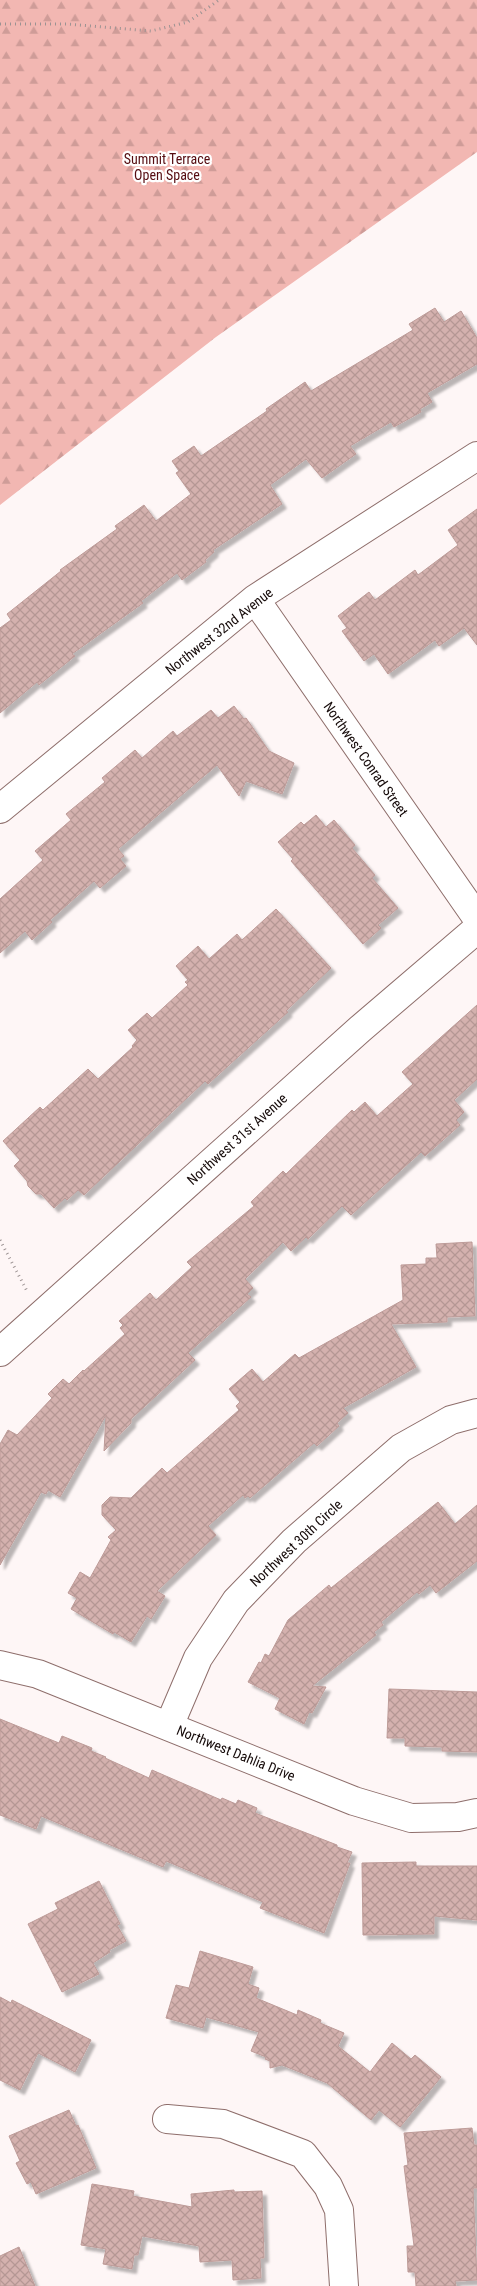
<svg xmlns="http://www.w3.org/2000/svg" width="477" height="2286" viewBox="0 0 477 2286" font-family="'Roboto Condensed',sans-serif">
	<defs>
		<pattern id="forest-firs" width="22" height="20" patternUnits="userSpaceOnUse" patternTransform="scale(1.25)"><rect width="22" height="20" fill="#f2b7b2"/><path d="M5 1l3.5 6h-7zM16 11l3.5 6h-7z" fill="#cf9c98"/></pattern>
		<pattern id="building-cross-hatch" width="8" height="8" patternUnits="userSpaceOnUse" patternTransform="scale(1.25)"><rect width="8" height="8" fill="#d4b1ae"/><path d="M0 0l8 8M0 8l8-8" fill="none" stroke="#b59794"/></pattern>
		<filter id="shadow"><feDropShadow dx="4.5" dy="4.5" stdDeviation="1" flood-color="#0004"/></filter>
	</defs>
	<rect width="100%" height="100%" fill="#fef6f6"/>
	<path fill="url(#forest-firs)" d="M0 0H477V152L216 337 0 505Z"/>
	<path fill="url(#building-cross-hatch)" stroke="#bd9b98" filter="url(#shadow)" d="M435 308 444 322 461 311 477 338V364L427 393 432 402 420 409 421 412 394 427 391 422 350 446 356 454 322 478 306 459 270 485 282 504 213 550 214 552 205 560 206 562 182 580 177 573 141 601 143 603 72 654 75 656 39 685 37 682 0 713V628L11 620 7 614 61 571 60 570 117 529 115 526 144 505 156 521 191 494 176 473 179 471 172 461 194 446 201 456 267 411 266 409 305 382 311 391 413 330 409 324Z
		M477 509V645L464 628 439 646 435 640 388 674 374 654 364 661 342 631 347 628 338 616 369 592 375 600 415 570 418 575 458 545 448 530Z
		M234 706 244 719 246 718 269 751 294 763 282 794 246 781 239 796 217 765 118 849 124 856 120 859 126 866 100 888 94 881 50 920 52 922 32 940 25 931 0 953V899L43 860 35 851 71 820 66 814 105 782 102 778 135 750 142 758 173 731 177 736 211 710 218 718Z
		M316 815 326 827 334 820 355 845 352 848 375 875 372 878 398 908 378 925 381 928 363 944 291 861 293 859 278 842 301 822 304 825Z
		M276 909 331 968 286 1011 288 1012 208 1084 205 1081 84 1195 78 1190 67 1200 65 1198 54 1208 41 1194H36L28 1186 27 1181 14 1166 20 1160 3 1141 40 1107 43 1110 88 1069 98 1079 133 1047 132 1046 137 1040 128 1030 147 1013 152 1018 188 985 185 982 188 980 176 966 198 946 209 959 237 934 242 940Z
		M477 1005V1079L454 1100 464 1112 456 1120 460 1125 425 1156 421 1152 351 1215 342 1206 308 1239 306 1237 291 1251 283 1242 245 1279 253 1288 247 1294 251 1297 188 1353 195 1360 131 1419V1423L104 1451 106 1415 60 1497 48 1490 46 1494 41 1492 0 1565V1444L8 1430 17 1435 52 1398 48 1394 63 1379 69 1384 83 1370 84 1371 125 1334 120 1328 123 1325 119 1321 150 1293 156 1300 192 1267 187 1262 254 1206 251 1202 283 1171 286 1174 352 1110 354 1112 365 1102 377 1116 413 1084 402 1072Z
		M472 1242 475 1316 447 1317V1322L391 1324 416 1367 343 1408 348 1413 337 1423 339 1426 317 1446 314 1443 250 1498 248 1496 245 1498 243 1495 208 1526 216 1535 157 1591 165 1596 151 1619 147 1616 131 1642 114 1632 113 1634 71 1609 77 1598 68 1593 80 1572 90 1578 111 1540 108 1537 116 1530 102 1515V1505L110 1497 131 1498 162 1468 167 1473 239 1410 236 1406 240 1402 229 1389 252 1369 263 1382 295 1354 299 1358 403 1300 401 1265 426 1264V1258H437L436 1244Z
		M438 1502 455 1524 477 1505V1561L436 1593 430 1585 419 1594 417 1592 381 1622 383 1625 374 1632 376 1635 312 1686 326 1687 312 1713 309 1712 304 1724 275 1709 280 1698 248 1682 259 1662 261 1663 265 1654 269 1656 288 1620 329 1585 331 1588Z
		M389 1689 477 1692V1752L442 1751V1747L405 1746V1738H387Z
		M0 1719 59 1743 62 1736 92 1748 91 1751 106 1757 105 1758 149 1778 152 1770 221 1800 222 1798 236 1804 238 1800 257 1808 255 1813 337 1845V1847L352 1852 347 1863H350L324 1933 260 1908 263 1902 166 1861 163 1867 41 1816 36 1829 0 1815Z
		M416 1862V1866H477V1920L434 1916V1934L363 1935 362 1863Z
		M99 1881 120 1924 117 1925 126 1941 109 1950 110 1952 93 1963 99 1974 62 1992 28 1924 58 1909 55 1903Z
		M200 1951 253 1967 248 1984 259 1988 256 1998 297 2015 298 2010 321 2020 320 2023 344 2033 338 2046 370 2072 392 2043 411 2059 415 2055 441 2077 400 2127 379 2110 371 2120 327 2083 282 2065 270 2068V2061L265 2059 266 2057 251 2051 259 2032 206 2017 203 2028 166 2018 176 1985 189 1988Z
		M0 1997 11 2003 12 2000 91 2040 75 2072 38 2053 20 2090 0 2080Z
		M69 2110 76 2126 78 2125 96 2168 36 2194 31 2182 27 2184 16 2163 20 2161 9 2136Z
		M472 2128 474 2145H477V2188H473L477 2280 455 2281 456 2286H416L415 2272H408L407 2246H414L404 2166 408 2165 404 2133Z
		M92 2184 134 2191 133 2196 192 2207 191 2194 234 2190V2192L262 2191 264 2258H260L261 2278 233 2280 232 2260 200 2262 199 2246 142 2236 138 2255H134L132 2269 103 2264 106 2249 81 2245Z
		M19 2247 35 2286H0V2256Z"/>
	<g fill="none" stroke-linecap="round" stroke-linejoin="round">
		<defs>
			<path id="street" d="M255 599 477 918
				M0 809 255 599 477 456
				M0 1352 360 1029 477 929
				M169 1726 198 1658 236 1601 294 1541 401 1448 451 1420 477 1413
				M167 2119 223 2124 303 2154 328 2186 339 2210 344 2286"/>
			<path id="secondary" d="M0 1665 38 1674 354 1801 411 1818 458 1817 477 1813"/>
		</defs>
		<use href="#street" stroke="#8e6e6b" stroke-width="30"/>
		<use href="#secondary" stroke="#8e6e6b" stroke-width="30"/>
		<path stroke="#9b9292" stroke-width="3" stroke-dasharray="1 4" stroke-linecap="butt" d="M0 24H67L151 31 188 22 219 0
			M0 1240 27 1291"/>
		<use href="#street" stroke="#fff" stroke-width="28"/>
		<use href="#secondary" stroke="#fff" stroke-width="28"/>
	</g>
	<g text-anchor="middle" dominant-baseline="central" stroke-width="4.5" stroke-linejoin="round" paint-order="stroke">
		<g font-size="14" fill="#550c10" stroke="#fff">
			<text x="167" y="159">Summit Terrace<tspan x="167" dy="16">Open Space</tspan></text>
		</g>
		<g font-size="14" fill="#150a09" stroke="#fff">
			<text transform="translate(219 631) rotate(-38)">Northwest 32nd Avenue</text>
			<text transform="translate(366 759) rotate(55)">Northwest Conrad Street</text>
			<text transform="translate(237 1139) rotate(-42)">Northwest 31st Avenue</text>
			<text transform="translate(296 1543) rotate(-43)">Northwest 30th Circle</text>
			<text transform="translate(236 1753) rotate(22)">Northwest Dahlia Drive</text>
		</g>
	</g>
</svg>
